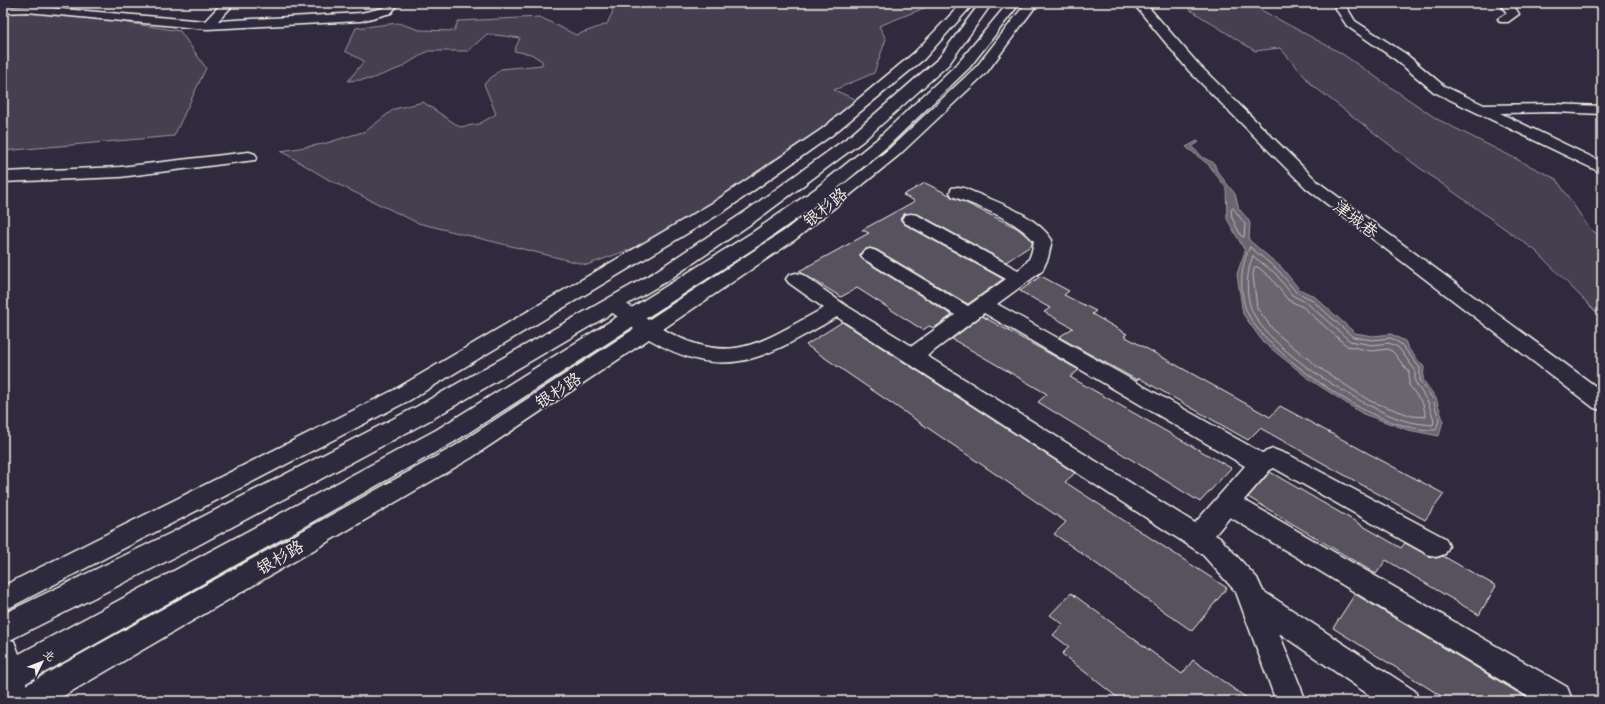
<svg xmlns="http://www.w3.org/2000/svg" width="1605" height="704" viewBox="0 0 1605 704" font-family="Itim,'LXGW WenKai TC',sans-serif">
	<rect width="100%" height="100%" fill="#2f2a3d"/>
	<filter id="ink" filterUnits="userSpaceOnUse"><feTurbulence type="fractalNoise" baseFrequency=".025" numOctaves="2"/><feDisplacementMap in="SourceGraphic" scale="8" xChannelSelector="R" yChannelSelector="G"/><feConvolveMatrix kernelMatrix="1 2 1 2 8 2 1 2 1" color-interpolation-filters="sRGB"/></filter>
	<g filter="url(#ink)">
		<path fill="#454050" stroke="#9c989c" d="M606 3H937L879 26 886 39 874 73 834 90 862 102 661 238 587 265 418 223 329 180 281 151 323 144 366 131 394 109 423 102 460 127 479 124 496 114 484 84 501 69 542 65V61L531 54 514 51 520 38 487 34 468 51H428L400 68 371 79 348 81 364 61 345 51 356 28 398 23 420 30 454 31 458 21 540 17 576 35 607 24 613 11Z
			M1183 3H1248L1341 53 1437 119 1556 179 1590 229 1602 237V318L1536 251 1417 166 1312 85 1280 48 1255 51 1189 9Z
			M3 11 57 12 180 31 206 68 174 136 3 151Z"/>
		<path fill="#6a6670" stroke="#a19ea0" d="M1197 141 1199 142 1192 147 1204 158 1214 163 1217 171 1235 194 1239 209 1247 218 1250 223 1249 240 1282 268 1299 289 1314 296 1355 333 1373 336 1391 334 1405 341 1408 348 1424 367 1423 380 1436 398 1443 420 1439 436 1408 430 1363 414 1309 379 1263 342 1243 314 1237 274 1245 251 1227 219 1226 188 1209 165 1186 147Z"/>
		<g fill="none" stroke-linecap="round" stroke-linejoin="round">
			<path stroke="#bdb9b8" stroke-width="1" d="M1233 208 1245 224 1244 237 1241 236 1232 218 1231 210Z
				M1250 247 1279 271 1296 292 1311 299 1353 337 1372 340 1391 338 1401 344 1420 368V381L1433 399 1439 420 1436 430C1413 431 1387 421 1366 411 1334 395 1261 345 1247 312 1239 293 1240 265 1250 247Z
				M1253 256 1276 274 1292 295 1307 303 1350 341 1372 345 1389 343 1398 347 1415 370V382L1428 402 1434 420 1433 425C1419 424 1407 422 1394 417 1354 401 1272 351 1253 313 1245 296 1246 273 1253 256Z
				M1255 267H1258L1271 278 1288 300 1303 307 1347 346 1372 351 1388 349 1393 352 1409 372V385L1423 404 1426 417 1412 416 1370 401 1318 367 1275 332 1257 308 1253 275Z"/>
		</g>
		<path fill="#56525f" stroke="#f4f1e8" d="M925 183 1017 228 1032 241V245L1006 262 918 214H904L900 219 904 224 1003 279 968 304 877 250 870 248 863 250 860 255 863 260 952 315 934 328 929 326 923 330 857 288 841 297 799 271 869 233 862 230 915 201 903 195Z
			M1041 276 1069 291 1064 295 1096 311 1092 314 1127 334 1124 336 1270 417 1280 406 1444 494 1425 520 1260 428 1248 440 1139 378 1137 380 1095 357 1059 337 1073 328 1044 312 1050 308 1020 291Z
			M982 316 1079 370 1070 377 1231 468 1200 502 1038 402 1047 394 952 339Z
			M842 322 1075 473 1065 482 1227 588 1192 631 1054 534 1066 522 806 345Z
			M1270 472 1401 548 1405 543 1427 555 1436 558 1443 556 1496 586 1479 615 1386 560 1376 574 1248 497Z
			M1071 593 1182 674 1193 660 1251 701H1122L1062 654 1069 647 1053 635 1063 624 1050 615Z
			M1355 594 1532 701H1449L1333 628Z"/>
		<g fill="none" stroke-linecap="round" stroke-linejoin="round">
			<defs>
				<path id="minor" d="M222 3H235L218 21 361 13 383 8 387 3H399L391 13 361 21 207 29 27 12 3 13V7L27 6 205 21Z
					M962 3H974L924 59 832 135 726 210 410 400 3 611V586L394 390 714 202 822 129 914 53Z
					M1026 3H1038L987 72 899 155 796 239 663 329C732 369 762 341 824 308L789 283 786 279 789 275 796 273 803 275 845 305 912 346 955 315 864 259 861 255 864 251 870 249 876 251 968 306 1006 279 905 223 902 219 905 215 911 214 917 215 1018 270C1031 261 1031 255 1034 241 1014 218 979 207 952 196L950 192 952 188 958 187 964 188C993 201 1033 212 1052 240L1048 258 1042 271 997 304 1262 453 1273 449 1291 456 1445 538 1449 546 1445 554 1436 557 1427 554 1274 468 1270 470 1244 500 1567 687 1571 697 1569 701H1535L1230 517 1215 535 1220 538 1257 578 1263 591 1415 691 1419 701H1378L1279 633 1306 701H1276L1236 592 1202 554 837 317C767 356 727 385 649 339L471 458 55 701H11L15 691 455 446 634 329 606 308 603 304 606 300C622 296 635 311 648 320L784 231 889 149 977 66ZM984 313 1245 466 1195 523 927 356Z
					M1133 3H1145L1199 65 1318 182 1602 391V410L1594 408 1306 188 1189 71Z
					M1332 3H1344L1355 21 1406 54 1444 86 1484 105 1553 104 1602 106V114L1553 112 1500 113 1602 162V173L1434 92 1396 60 1347 26Z
					M1499 3H1512L1519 14 1508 22H1500L1498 19 1507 13Z
					M249 152 255 154 257 157 255 160 120 177 3 182V172L120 167Z"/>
				<path id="major" d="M980 3H992L949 64 863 141 758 219 667 281 432 419 191 549 10 640 14 641 19 654 436 430 753 232 815 189 876 140 959 62 1008 3H1020L969 68 888 146 827 197 767 240 454 442 26 683 31 701H3V614L171 533 416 407 653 273 746 211 851 135 939 58Z"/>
			</defs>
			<use href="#minor" stroke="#f4f1e8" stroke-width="3"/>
			<use href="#major" stroke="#f4f1e8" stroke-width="3"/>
			<use href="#minor" fill="#2f2a3d" fill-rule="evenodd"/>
			<use href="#major" fill="#2f2a3d" fill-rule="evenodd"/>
		</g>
	</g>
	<g text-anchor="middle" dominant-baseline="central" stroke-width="3.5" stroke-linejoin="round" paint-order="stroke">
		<g font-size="17" fill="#f4f1e8" stroke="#2f2a3d">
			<text transform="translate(825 207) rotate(-39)">银杉路</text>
			<text transform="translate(1356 219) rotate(37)">津城巷</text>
			<text transform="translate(558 390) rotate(-33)">银杉路</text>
			<text transform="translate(280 557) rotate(-30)">银杉路</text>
		</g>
	</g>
	<rect width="1605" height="704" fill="none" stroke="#2f2a3d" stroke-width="16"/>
	<rect x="8" y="8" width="1589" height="688" fill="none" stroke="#f4f1e8" stroke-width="1.5" filter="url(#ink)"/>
	<g transform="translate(42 662) rotate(47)" stroke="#2f2a3d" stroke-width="3" paint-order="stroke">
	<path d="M0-3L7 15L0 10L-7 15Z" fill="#f4f1e8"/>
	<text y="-6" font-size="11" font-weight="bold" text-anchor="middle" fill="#f4f1e8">北</text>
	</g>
</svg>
